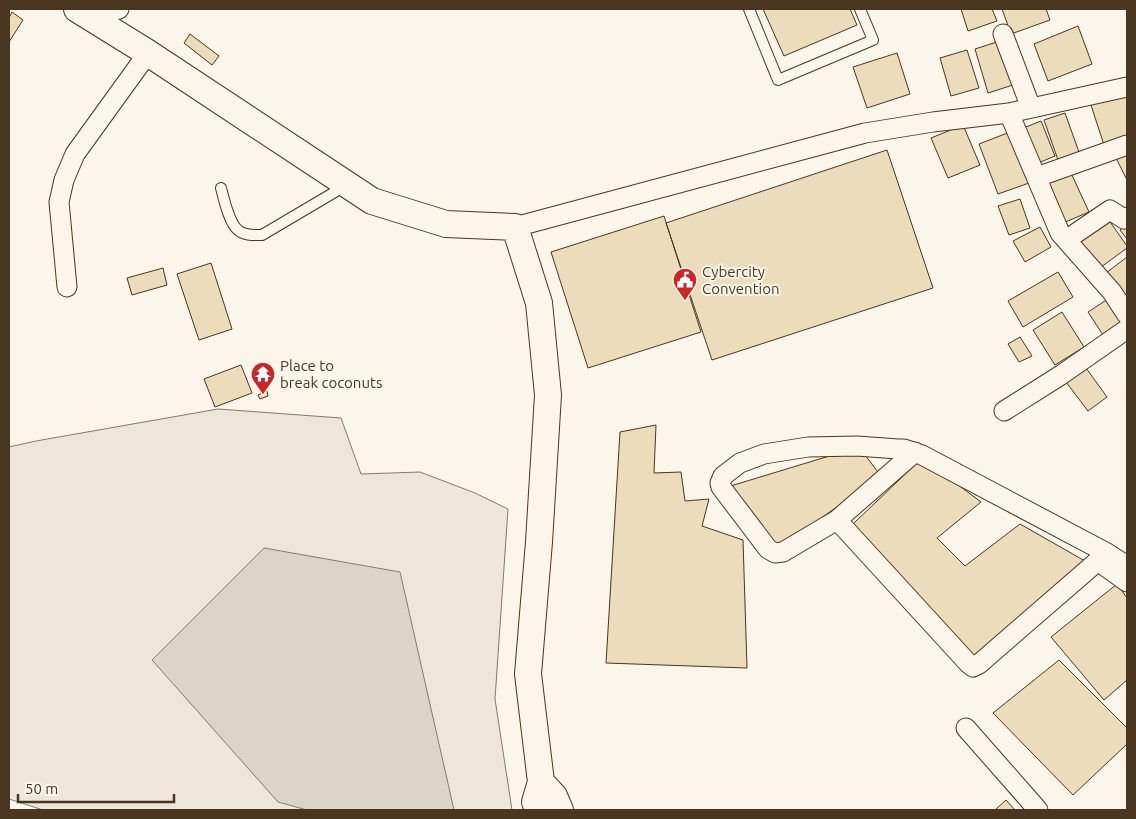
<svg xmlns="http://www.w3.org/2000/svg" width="1136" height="819" viewBox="0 0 1136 819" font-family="Ubuntu,sans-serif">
	<rect width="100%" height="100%" fill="#fbf6e9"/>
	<path fill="#ede6d9" stroke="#887966" d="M218 409 341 418 361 474 420 472 475 493 508 509 495 699 512 810H43L9 799V447L36 441Z"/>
	<path fill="#dcd4c6" stroke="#887966" d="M264 548 400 572 454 810H307L278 802 152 660Z"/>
	<path fill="#ecdcbc" stroke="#4a3520" d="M763 9H850L857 25 784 56Z
		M961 9H992L997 21 968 31Z
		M1002 9H1046L1050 20 1011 34Z
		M12 12 23 20 9 42V18Z
		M1078 26 1092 64 1048 81 1034 44Z
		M190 34 219 56 212 65 184 43Z
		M1003 40 1016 84 988 93 975 49Z
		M967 50 979 88 951 96 940 58Z
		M897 53 910 94 867 108 853 67Z
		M1127 93V138L1104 145 1091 105Z
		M1065 113 1079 152 1058 160 1044 120Z
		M1041 121 1055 156 1036 164 1021 129Z
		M963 125 980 165 948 178 931 138Z
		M1010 132 1029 183 998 194 979 144Z
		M887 150 933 288 712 360 666 223Z
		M1127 152V180L1116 158Z
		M1071 173 1089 212 1063 223 1046 184Z
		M1020 199 1030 228 1009 235 998 206Z
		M664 216 701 332 588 368 551 252Z
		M1108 219 1127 246V248L1097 270 1077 242Z
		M1127 224V239L1120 230Z
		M1040 227 1051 247 1025 262 1013 241Z
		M1127 257V301L1106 273Z
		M211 263 232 329 199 340 177 274Z
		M163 268 167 285 132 295 127 278Z
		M1058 272 1073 297 1023 327 1008 301Z
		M1111 297 1127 322 1105 338 1088 312Z
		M1062 312 1084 347 1055 365 1033 330Z
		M1020 337 1032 356 1019 362 1008 344Z
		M241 365 252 393 215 407 204 379Z
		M1086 368 1107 397 1088 411 1066 382Z
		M267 391 268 396 260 399 258 395Z
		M656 425 654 473 681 472 685 501 709 499 702 526 743 540 747 668 606 663 620 432Z
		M859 447 881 476 777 549 724 488Z
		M922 458 981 502 937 538 965 566 1020 524 1085 561 972 663 852 525Z
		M1117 584 1127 598V680L1104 700 1051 637Z
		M1059 660 1127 728V744L1073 795 993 713Z
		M1006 800 1015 810H995Z"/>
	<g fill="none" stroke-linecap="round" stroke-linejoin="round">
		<defs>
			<path id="lane" d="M749 9 778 80 873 40 860 9
				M221 188C224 199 229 223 238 230 244 236 255 235 262 235L345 186"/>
			<path id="street" d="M92 18 119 9
				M1003 34 1031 108
				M1009 113 1060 233 1112 292 1127 315
				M1037 177 1127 145
				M515 227 865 133 933 122 1009 113 1127 87
				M1066 240 1110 210 1124 219 1127 217
				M67 287 59 202 64 180 75 154 148 53
				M1004 411 1061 375 1127 329
				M837 520 915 452
				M1107 553 979 664 973 667 968 663 837 520 783 552 775 553 768 549 721 487 720 483 723 476 740 463 764 454 808 447 857 446 898 449H904L922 455 1107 553 1127 566
				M1098 561 1127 582
				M966 728 1038 810"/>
			<path id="secondary" d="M77 9 148 53 372 201 446 224 515 227 539 303 548 395 539 542 528 674 541 782 535 802 539 810
				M541 782 554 796 560 810"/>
		</defs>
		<use href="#lane" stroke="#4a3520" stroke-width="12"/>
		<use href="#street" stroke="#4a3520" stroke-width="21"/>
		<use href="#secondary" stroke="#4a3520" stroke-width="28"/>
		<use href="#lane" stroke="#fbf6e9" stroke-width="10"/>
		<use href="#street" stroke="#fbf6e9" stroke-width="19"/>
		<use href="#secondary" stroke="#fbf6e9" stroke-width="26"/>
	</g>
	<defs>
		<symbol id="civic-pin" viewBox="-11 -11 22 30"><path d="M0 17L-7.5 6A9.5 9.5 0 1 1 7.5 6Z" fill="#c62828" stroke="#fbf6e9"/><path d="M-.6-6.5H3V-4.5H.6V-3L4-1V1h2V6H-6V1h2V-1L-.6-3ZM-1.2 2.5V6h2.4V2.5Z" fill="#fff"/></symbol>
		<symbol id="temple-pin" viewBox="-11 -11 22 30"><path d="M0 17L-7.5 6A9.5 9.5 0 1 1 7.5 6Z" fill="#c62828" stroke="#fbf6e9"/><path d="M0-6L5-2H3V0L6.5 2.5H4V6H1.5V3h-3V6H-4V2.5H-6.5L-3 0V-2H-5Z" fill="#fff"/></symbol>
	</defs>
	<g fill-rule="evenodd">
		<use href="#civic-pin" x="671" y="266" width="28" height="38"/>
		<use href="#temple-pin" x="249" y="360" width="28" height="38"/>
	</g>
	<g text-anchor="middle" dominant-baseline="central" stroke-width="4" stroke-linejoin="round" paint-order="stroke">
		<g font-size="15" fill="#4a3520" stroke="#fbf6e9" text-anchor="start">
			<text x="702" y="271">Cybercity<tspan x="702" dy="17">Convention</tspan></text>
			<text x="280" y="365">Place to<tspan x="280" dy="17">break coconuts</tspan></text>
		</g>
	</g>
	<rect width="1136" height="819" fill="none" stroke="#4a3520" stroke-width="20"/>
	<path d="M18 794v8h156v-8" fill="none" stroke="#4a3520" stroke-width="2.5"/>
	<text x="25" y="794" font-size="15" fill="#4a3520" stroke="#fbf6e9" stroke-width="4" paint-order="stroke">50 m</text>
</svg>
